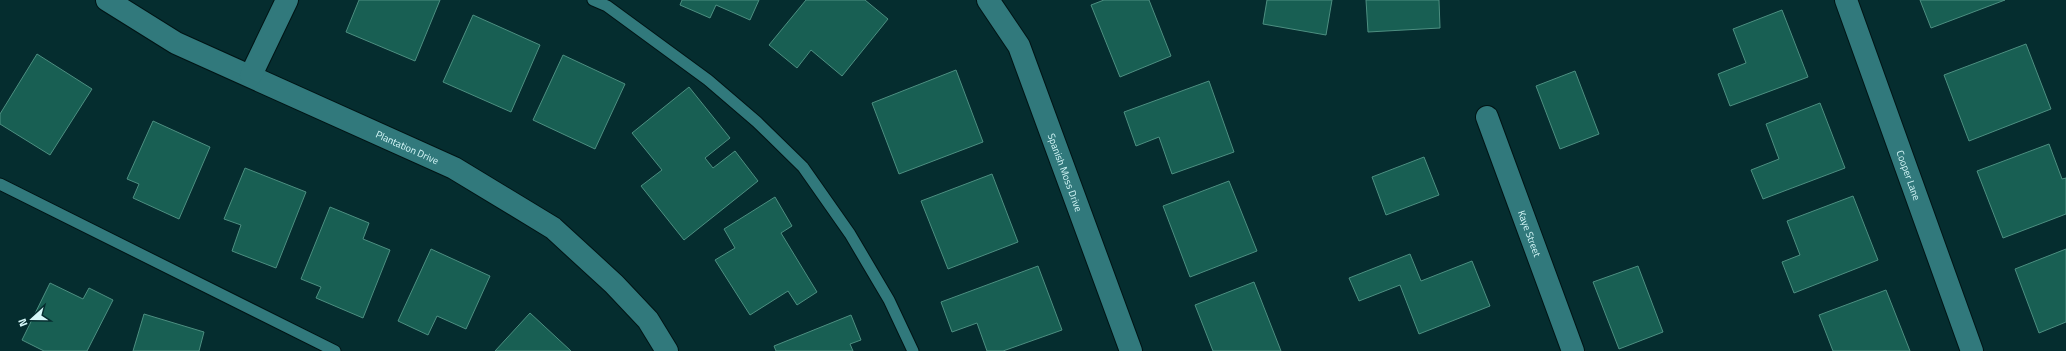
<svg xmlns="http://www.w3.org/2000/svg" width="2066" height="351" viewBox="0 0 2066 351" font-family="'Titillium Web',sans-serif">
	<rect width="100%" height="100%" fill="#052d2f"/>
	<path fill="#185f53" stroke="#4d8f81" d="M359 0H440L415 61 346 32Z
		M682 0H759L750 20 716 5 710 18 680 5Z
		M806 0H865L888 19 842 76 811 50 797 68 769 45Z
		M1104 0H1149L1171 56 1120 77 1091 5Z
		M1267 0H1332L1326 35 1263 24Z
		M1366 0H1439L1440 28 1368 32Z
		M1920 0H2005L1931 28Z
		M1782 10 1808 77 1730 106 1718 74 1746 63 1733 29Z
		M473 15 540 45 511 112 443 82Z
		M2026 44 2051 109 1969 141 1944 75Z
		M37 54 92 89 50 155 0 124V114Z
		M563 55 625 84 595 149 533 120Z
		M956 70 983 142 899 174 872 103Z
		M1575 71 1599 134 1560 149 1536 86Z
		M1209 81 1234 152 1172 174 1159 137 1136 146 1124 112Z
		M689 87 730 138 705 158 713 168 735 151 758 181 684 240 641 186 662 170 632 133Z
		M1820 103 1845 168 1763 199 1751 170 1779 159 1766 124Z
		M153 121 210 147 179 219 133 198 139 184 127 179Z
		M2049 144 2062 179 2066 178V214L2003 238 1977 171Z
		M1424 157 1439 195 1386 215 1372 177Z
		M245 168 306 192 276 268 232 251 241 225 224 219Z
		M992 174 1018 242 948 269 921 201Z
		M1229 181 1257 251 1190 277 1163 206Z
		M1853 196 1878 260 1794 293 1782 262 1800 255 1787 221Z
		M775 197 792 226 781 233 817 292 797 305 788 291 750 315 715 260 735 248 724 229Z
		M330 207 369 223 363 239 390 250 363 318 316 298 321 287 301 279Z
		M431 249 490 276 466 329 437 316 428 335 398 321Z
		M2066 249V322L2039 333 2015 269Z
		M1410 254 1421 281 1472 261 1490 306 1419 334 1400 285 1359 301 1349 278Z
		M1038 266 1062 330 1003 351H987L977 323 952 332 941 302Z
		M1638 266 1663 332 1619 349 1593 282Z
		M1254 282 1281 351H1213L1195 305Z
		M50 283 83 299 89 288 113 300 87 351H44L22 340Z
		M1886 290 1910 351H1833L1819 315Z
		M530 313 571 351H495Z
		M144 314 204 332 199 351H133Z
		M851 315 861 340 850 344 853 351H776L774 346Z"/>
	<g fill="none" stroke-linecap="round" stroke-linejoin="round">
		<defs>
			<path id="lane" d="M593 0 607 6 708 80 757 122 803 167 850 234 889 300 913 351
				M0 184 335 351"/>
			<g id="street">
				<path id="s1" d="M107 0 176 43 454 168 553 228 614 284 648 320 667 351"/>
				<path id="s2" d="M988 0 1019 46 1131 351"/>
				<path id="s3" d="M1846 0 1972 351"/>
				<path d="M251 75 287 0"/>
				<path id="s4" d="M1487 117 1573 351"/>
			</g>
		</defs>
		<use href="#lane" stroke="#011415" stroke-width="13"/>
		<use href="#street" stroke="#011415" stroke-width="24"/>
		<use href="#lane" stroke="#31797c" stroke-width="11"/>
		<use href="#street" stroke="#31797c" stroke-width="22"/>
	</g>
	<g text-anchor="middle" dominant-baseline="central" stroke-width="3" stroke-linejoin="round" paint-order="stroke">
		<g font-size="10" fill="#d6f8f9" stroke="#052d2f">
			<text stroke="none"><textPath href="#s1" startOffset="335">Plantation Drive</textPath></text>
			<text stroke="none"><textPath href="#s2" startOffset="190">Spanish Moss Drive</textPath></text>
			<text stroke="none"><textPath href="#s3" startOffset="186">Cooper Lane</textPath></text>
			<text stroke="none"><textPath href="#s4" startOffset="124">Kaye Street</textPath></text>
		</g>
	</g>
	<g transform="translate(32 319) rotate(249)" stroke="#052d2f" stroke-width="3" paint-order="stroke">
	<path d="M0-3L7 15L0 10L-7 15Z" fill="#d6f8f9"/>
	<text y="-6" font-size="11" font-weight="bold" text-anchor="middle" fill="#d6f8f9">N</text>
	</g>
</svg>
